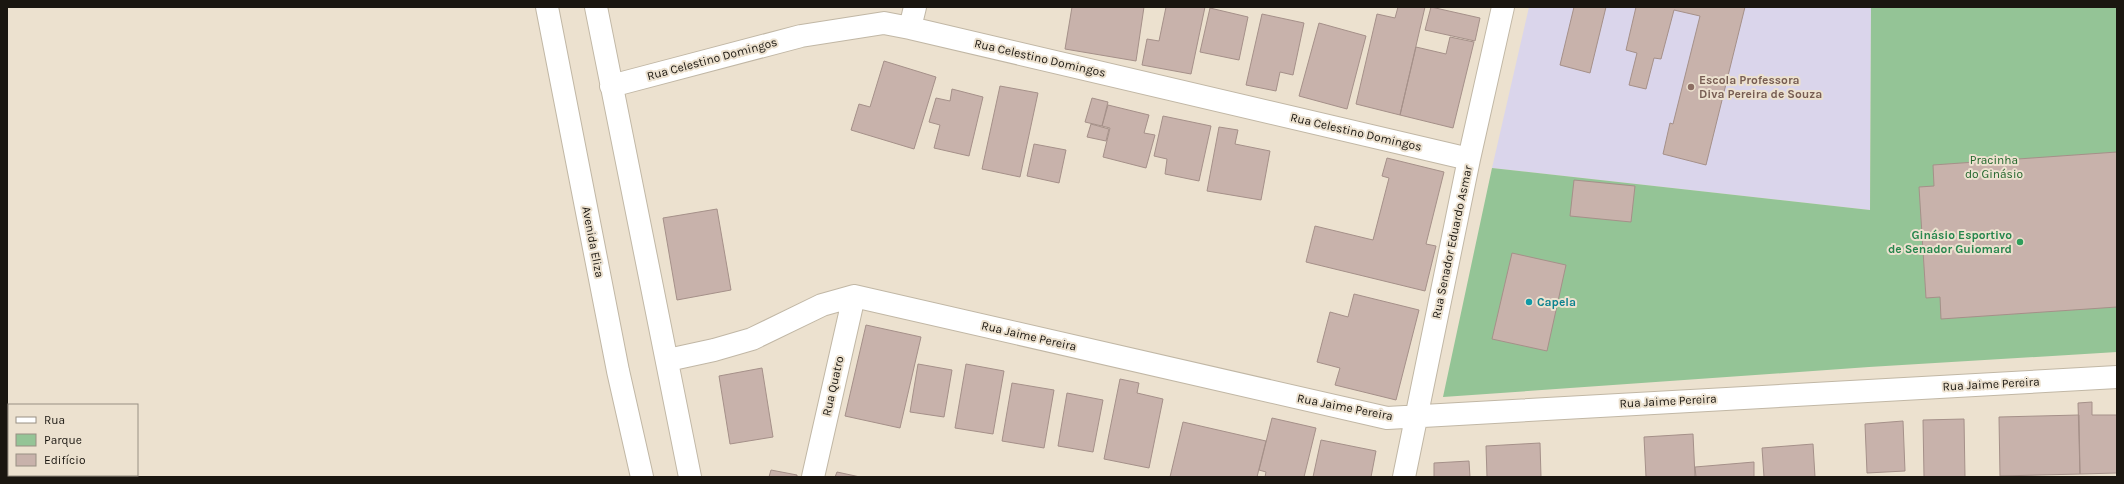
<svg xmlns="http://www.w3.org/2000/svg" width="2124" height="484" viewBox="0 0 2124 484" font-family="Karla,sans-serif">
	<rect width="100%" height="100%" fill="#ece1cf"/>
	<path fill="#dad5eb" d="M1529 7H1871L1870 210 1492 168Z"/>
	<path fill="#94c496" d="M1871 7H2117V352L1869 367 1443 397 1492 168 1870 210Z"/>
	<path fill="#c8b2ab" stroke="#a59089" d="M1072 7H1144L1136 61 1065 49Z
		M1166 7H1205L1191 74 1142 65 1147 39 1159 41Z
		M1398 7H1425L1400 115 1356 104 1377 14 1395 18Z
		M1431 7 1480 18 1475 41 1425 30Z
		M1574 7H1606L1590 73 1560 65Z
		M1636 7H1745L1706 165 1663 154 1670 123 1673 124 1700 16 1674 10 1661 59 1654 58 1646 89 1629 85 1637 53 1626 50Z
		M1210 8 1248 17 1239 60 1200 52Z
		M1262 14 1304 23 1293 75 1280 72 1276 91 1246 85Z
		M1319 23 1366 36 1347 109 1299 96Z
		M1450 37 1474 42 1453 128 1400 115 1416 47 1446 54Z
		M884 61 936 77 914 149 851 130 859 104 870 107Z
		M1000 86 1038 93 1020 177 982 169Z
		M952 89 983 97 969 156 934 148 940 125 929 122 936 98 950 101Z
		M1092 98 1108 102 1102 126 1085 122Z
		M1108 105 1149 115 1144 133 1155 135 1146 168 1103 157 1110 128 1102 126Z
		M1163 116 1211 126 1199 181 1165 174 1167 159 1154 156Z
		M1091 124 1109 129 1106 141 1087 137Z
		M1219 127 1238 130 1235 144 1270 151 1261 200 1207 191Z
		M1034 144 1066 150 1059 183 1027 176Z
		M2117 152V307L1941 319 1940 297 1926 298 1919 187 1934 186 1933 165Z
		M1387 158 1444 172 1426 244 1436 246 1425 291 1306 262 1315 226 1373 240 1389 178 1382 176Z
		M1574 180 1635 186 1631 222 1570 216Z
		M717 209 731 290 677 300 663 218Z
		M1512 253 1566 265 1547 351 1492 339Z
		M1354 294 1419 310 1396 400 1335 385 1340 368 1317 362 1330 312 1348 317Z
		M866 325 921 337 900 428 845 416Z
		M918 364 952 370 944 417 910 412Z
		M966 364 1004 371 993 434 955 428Z
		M762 368 773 437 730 444 719 376Z
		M1120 379 1139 383 1137 393 1163 399 1149 468 1104 459Z
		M1012 383 1054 390 1044 448 1002 441Z
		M1067 393 1103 400 1093 452 1058 446Z
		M2092 402V415H2117V473L2080 474 2078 403Z
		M2079 415 2080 474 2000 476 1999 417Z
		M1272 418 1316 428 1304 477H1265L1266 472 1259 470Z
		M1964 419 1965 477H1924L1923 420Z
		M1903 421 1905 471 1867 473 1865 424Z
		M1183 422 1266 441 1257 477H1170Z
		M1693 434 1695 477H1646L1644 437Z
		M1321 440 1376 451 1371 477H1313Z
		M1540 443 1541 477H1487L1486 446Z
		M1813 444 1815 477H1764L1762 448Z
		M1469 461 1470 477H1434V463Z
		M1754 462V477H1696L1695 467Z
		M771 470 797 475V477H769Z
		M837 472 860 477H835Z"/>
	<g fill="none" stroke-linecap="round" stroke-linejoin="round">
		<defs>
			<path id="minor" d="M547 7 618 371 642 477
				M596 7 690 477
				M910 28 915 7
				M611 86 801 36 884 23 910 28 1469 159
				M668 360 714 350 752 339 822 305 854 296 1387 418 2117 377
				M813 477 854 296
				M1404 477 1469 159 1503 7"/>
		</defs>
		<use href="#minor" stroke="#c1b7a5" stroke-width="24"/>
		<use href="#minor" stroke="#fff" stroke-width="22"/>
	</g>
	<circle fill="#8d6e63" stroke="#ece1cf" stroke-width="1.5" cx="1691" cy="87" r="4"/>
	<circle fill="#2e9e5b" stroke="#ece1cf" stroke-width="1.5" cx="2020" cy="242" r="4"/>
	<circle fill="#0f9aa8" stroke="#ece1cf" stroke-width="1.5" cx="1529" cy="302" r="4"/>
	<g text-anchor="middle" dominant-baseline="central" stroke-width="4" stroke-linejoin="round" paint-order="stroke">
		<g font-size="12" fill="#1a1610" stroke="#ece1cf">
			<text transform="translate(1040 58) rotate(13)">Rua Celestino Domingos</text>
			<text transform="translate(712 59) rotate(-15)">Rua Celestino Domingos</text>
			<text transform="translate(1356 132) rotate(13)">Rua Celestino Domingos</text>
			<text transform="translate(593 242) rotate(79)">Avenida Eliza</text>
			<text transform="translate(1452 242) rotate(-78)">Rua Senador Eduardo Asmar</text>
			<text transform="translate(1029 336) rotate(13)">Rua Jaime Pereira</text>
			<text transform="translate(1991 384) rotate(-3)">Rua Jaime Pereira</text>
			<text transform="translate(833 386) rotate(-77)">Rua Quatro</text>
			<text transform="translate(1668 401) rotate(-3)">Rua Jaime Pereira</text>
			<text transform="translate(1345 407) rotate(11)">Rua Jaime Pereira</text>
		</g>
		<g font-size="12" font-weight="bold" fill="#785e54" stroke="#ece1cf" text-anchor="start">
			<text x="1699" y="80">Escola Professora<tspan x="1699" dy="14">Diva Pereira de Souza</tspan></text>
		</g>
		<g font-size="12" fill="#21652b" stroke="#ece1cf">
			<text x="1994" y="160">Pracinha<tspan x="1994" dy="14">do Ginásio</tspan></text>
		</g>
		<g font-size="12" font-weight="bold" fill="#27864d" stroke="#ece1cf" text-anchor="end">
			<text x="2012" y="235">Ginásio Esportivo<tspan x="2012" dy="14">de Senador Guiomard</tspan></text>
		</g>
		<g font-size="12" font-weight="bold" fill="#0d838f" stroke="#ece1cf" text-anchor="start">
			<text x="1537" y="302">Capela</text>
		</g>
	</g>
	<rect width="2124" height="484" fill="none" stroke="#1a1610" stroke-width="16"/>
	<rect x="8" y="404" width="130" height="72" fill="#ece1cf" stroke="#989083"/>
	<rect x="16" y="417" width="20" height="6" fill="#ffffff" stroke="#989083"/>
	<text x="44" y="424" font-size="12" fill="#1a1610">Rua</text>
	<rect x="16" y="434" width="20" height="12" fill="#94c496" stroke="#989083"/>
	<text x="44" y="444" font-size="12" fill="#1a1610">Parque</text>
	<rect x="16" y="454" width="20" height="12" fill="#c8b2ab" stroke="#989083"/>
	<text x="44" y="464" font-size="12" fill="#1a1610">Edifício</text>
</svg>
